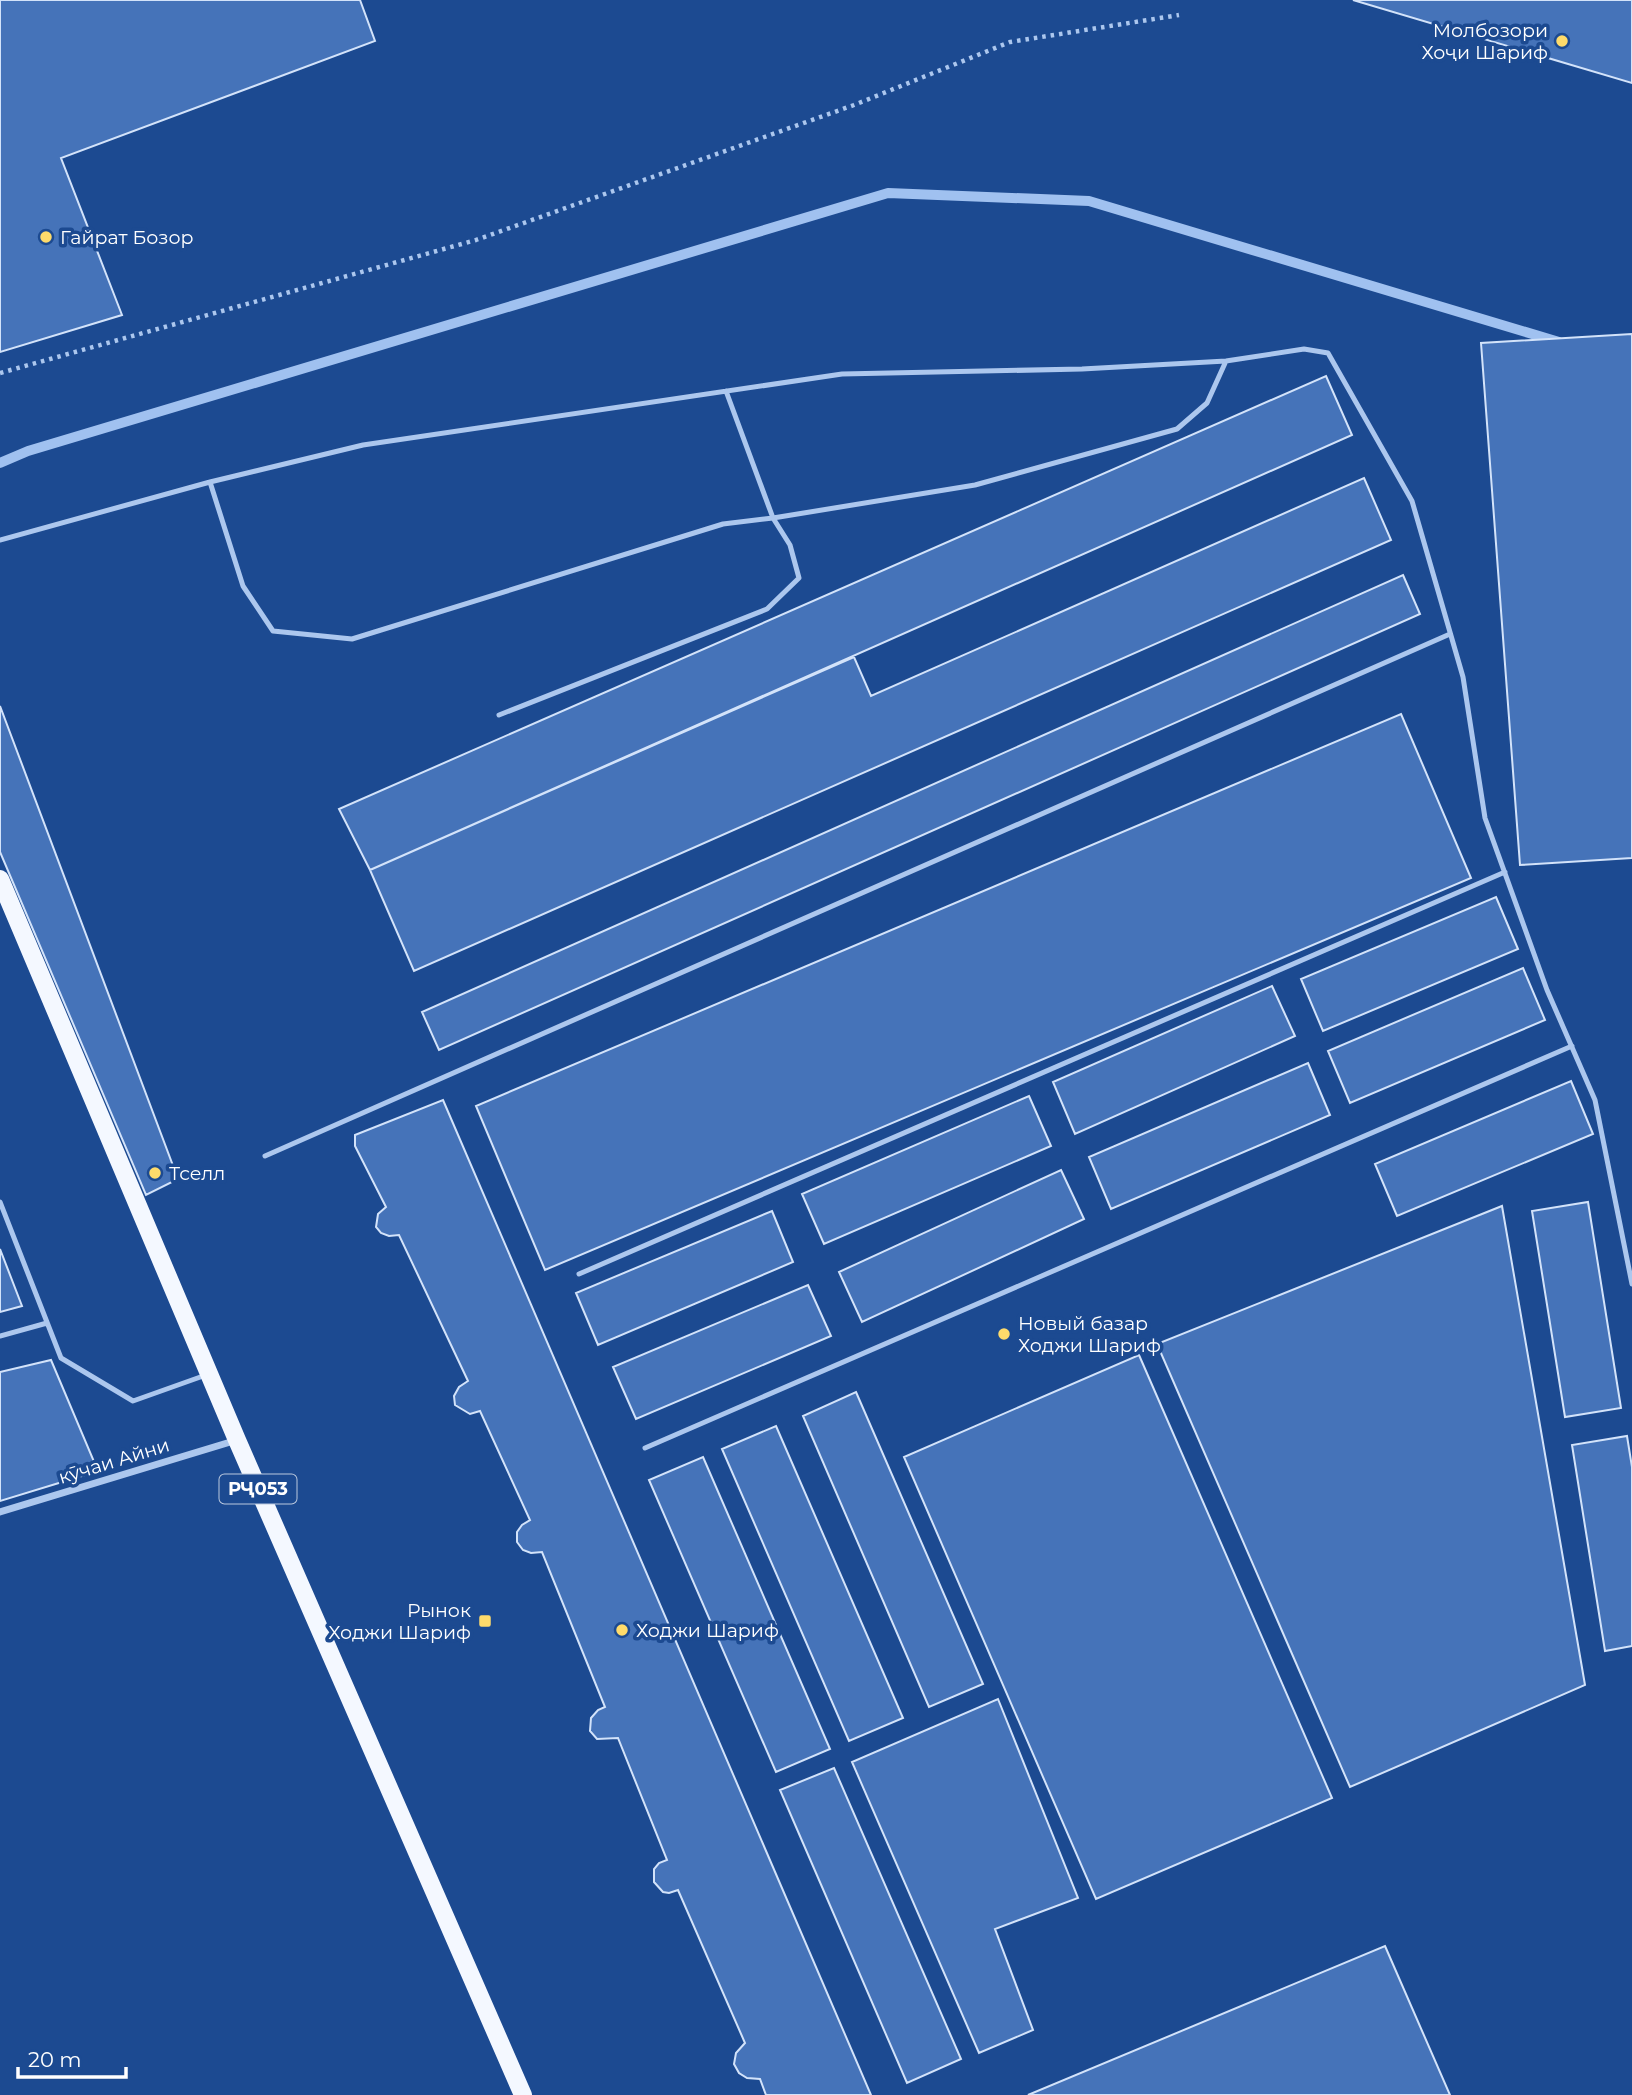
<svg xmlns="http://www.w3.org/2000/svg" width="1632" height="2095" viewBox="0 0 1632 2095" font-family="Montserrat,sans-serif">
	<rect width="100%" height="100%" fill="#1c4a91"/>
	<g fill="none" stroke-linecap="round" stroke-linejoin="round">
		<path stroke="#a0c1f0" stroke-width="10" d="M0 463 28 451 888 193 1089 201 1559 342"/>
	</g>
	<path fill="#4573b9" stroke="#d3e3fa" stroke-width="2" d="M0 0H360L375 41 61 158 122 315 0 352Z
		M1353 0H1632V83Z
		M1632 334V858L1520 865 1481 343Z
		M1326 376 1352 435 370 870 339 809Z
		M1364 478 1391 540 414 971 370 870 854 657 871 696Z
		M1403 575 1420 614 439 1050 422 1012Z
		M0 706 178 1179 146 1195 0 852Z
		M1401 714 1471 878 545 1270 476 1106Z
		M1496 897 1518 949 1323 1031 1301 979Z
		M1523 968 1545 1020 1350 1103 1328 1051Z
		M1272 986 1295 1036 1075 1134 1053 1082Z
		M1308 1063 1330 1115 1111 1209 1089 1157Z
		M1571 1081 1593 1134 1397 1216 1375 1164Z
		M1029 1096 1051 1146 824 1244 802 1194Z
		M443 1100 871 2095H766L760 2079 747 2078 739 2073 734 2064 736 2053 745 2043 678 1890 669 1893 663 1892 654 1882V1869L659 1863 667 1860 618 1738 597 1739 590 1731 591 1718 598 1710 605 1707 542 1552 531 1553 523 1550 517 1542V1532L522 1525 530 1520 480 1411 470 1414 455 1405 454 1396 459 1387 468 1381 399 1235 389 1236 381 1233 376 1227 378 1214 386 1207 355 1146V1135Z
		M1061 1170 1084 1219 862 1322 839 1272Z
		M1588 1202 1621 1408 1565 1417 1532 1211Z
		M1502 1206 1585 1685 1350 1787 1157 1344Z
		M772 1211 793 1262 598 1345 576 1293Z
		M0 1249 22 1306 0 1312Z
		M808 1285 831 1336 636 1419 613 1367Z
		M1139 1355 1332 1798 1096 1899 904 1457Z
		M51 1360 98 1471 0 1501V1372Z
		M856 1392 983 1684 929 1707 803 1416Z
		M776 1426 903 1718 849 1741 722 1449Z
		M1627 1436 1632 1467V1646L1605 1651 1572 1445Z
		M703 1457 830 1749 776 1772 649 1480Z
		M998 1699 1078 1898 995 1929 1033 2030 979 2053 852 1762Z
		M834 1768 961 2059 907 2083 780 1790Z
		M1385 1946 1450 2095H1028Z"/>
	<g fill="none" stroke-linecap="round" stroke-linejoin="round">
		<path stroke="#acc7ee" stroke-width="4.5" stroke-dasharray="3.5 5" stroke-linecap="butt" d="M0 373 476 240 854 105 1010 42 1179 15"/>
		<path stroke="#acc7ee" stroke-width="5" d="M210 482 243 586 273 631 352 639 723 524 773 518 975 485 1177 429 1207 403 1226 361
			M0 540 210 482 363 445 842 374 1082 369 1226 361 1304 349 1328 353 1412 501 1463 677 1485 818 1547 990 1595 1100 1632 1284
			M499 715 767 609 799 578 790 545 773 518 726 391
			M265 1156 1450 634
			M0 1202 61 1358 133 1401 206 1375
			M579 1274 1505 872
			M0 1336 47 1323
			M645 1448 1572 1046"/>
		<path stroke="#acc7ee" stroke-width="7" d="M0 1512 237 1440"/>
		<path stroke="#f4f8ff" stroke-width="18" d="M0 879 237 1440 523 2095"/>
	</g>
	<g fill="#fedb6b" stroke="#1c4a91" stroke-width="2.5">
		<circle cx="1562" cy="41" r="7"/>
		<circle cx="46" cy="237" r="7"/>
		<circle cx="155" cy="1173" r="7"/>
		<circle cx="1004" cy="1334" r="7"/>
		<rect x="478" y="1614" width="14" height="14" rx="3.5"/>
		<circle cx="622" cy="1630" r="7"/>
	</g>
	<g text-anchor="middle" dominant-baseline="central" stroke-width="7" stroke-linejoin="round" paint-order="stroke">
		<rect fill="#1c4a91" stroke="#bbc9de" stroke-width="2" x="219.5" y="1474.5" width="77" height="29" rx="5"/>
		<g font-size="18" font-weight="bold" fill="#fff">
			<text x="258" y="1489">РҶ053</text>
		</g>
		<g font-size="19" fill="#fff" stroke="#1c4a91" text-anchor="start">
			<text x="1548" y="30" text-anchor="end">Молбозори<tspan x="1548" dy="22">Хоҷи Шариф</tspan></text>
			<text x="60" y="237">Гайрат Бозор</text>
			<text x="169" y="1173">Тселл</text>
			<text x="1018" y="1323">Новый базар<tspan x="1018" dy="22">Ходжи Шариф</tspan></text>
			<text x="471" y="1610" text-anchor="end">Рынок<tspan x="471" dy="22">Ходжи Шариф</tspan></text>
			<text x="636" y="1630">Ходжи Шариф</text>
		</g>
		<g font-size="19" fill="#fff" stroke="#1c4a91">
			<text transform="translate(114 1461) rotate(-17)">кӯчаи Айни</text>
		</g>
	</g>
	<path d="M18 2067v10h108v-10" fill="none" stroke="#ffffff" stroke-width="3.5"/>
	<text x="28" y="2067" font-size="21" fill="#ffffff" stroke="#1c4a91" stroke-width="5" paint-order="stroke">20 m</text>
</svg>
